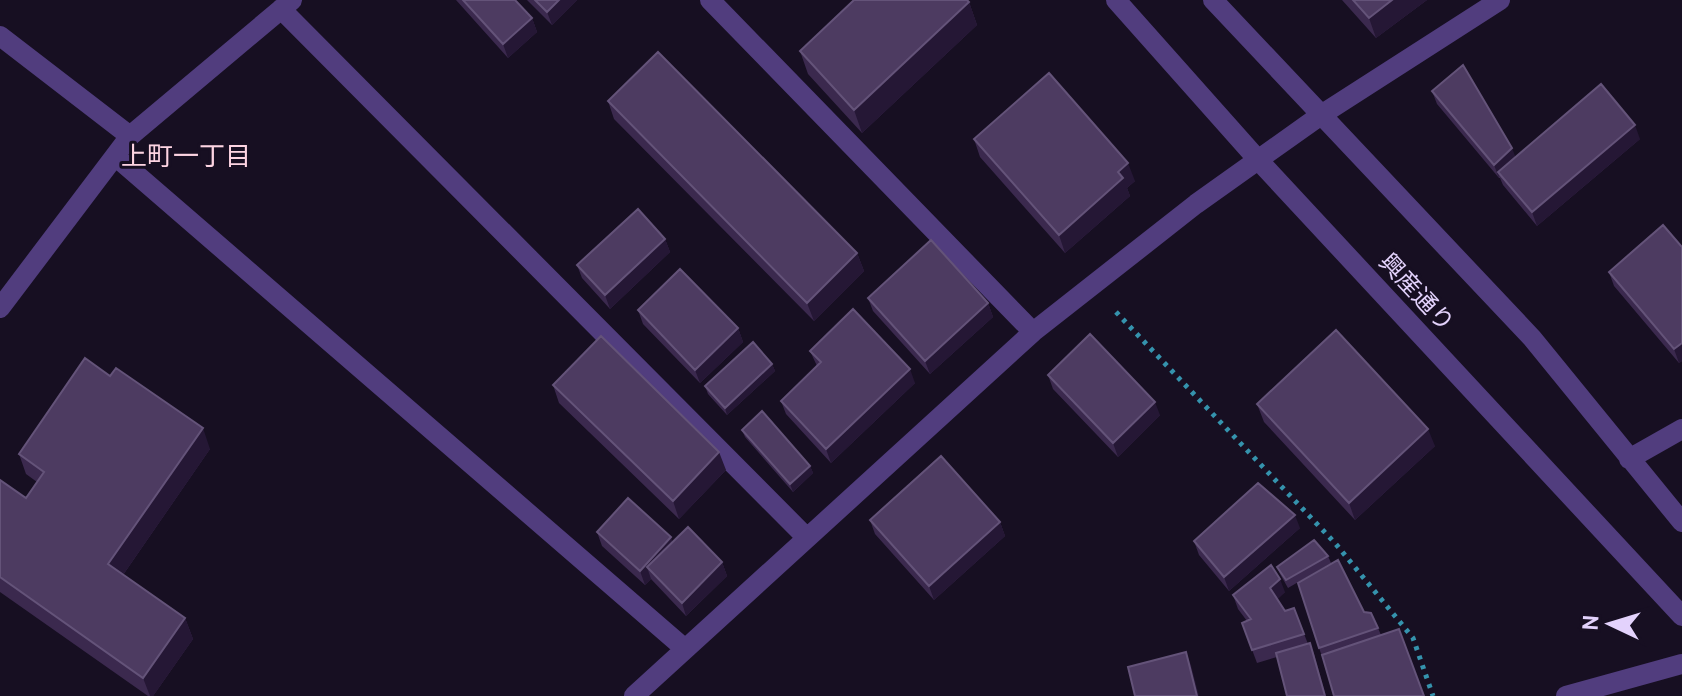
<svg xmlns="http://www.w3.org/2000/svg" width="1682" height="696" viewBox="0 0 1682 696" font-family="Cabin,'Noto Sans JP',sans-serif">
	<rect width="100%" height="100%" fill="#170f22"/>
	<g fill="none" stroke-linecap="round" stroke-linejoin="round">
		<path stroke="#3593ad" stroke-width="5" stroke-dasharray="4 6" stroke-linecap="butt" d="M1116 312 1335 543 1413 638 1433 696"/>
		<path stroke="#513d7e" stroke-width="20" d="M710 0 1033 332
			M1116 0 1260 162 1682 616
			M1213 0 1532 338 1682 522
			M281 9 806 537
			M0 36 130 136
			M115 156 684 648
			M0 308 130 136 292 0
			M1629 459 1682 429
			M634 696 1033 332 1196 204 1321 115 1500 0
			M1566 696 1682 664"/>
	</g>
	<path fill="#3b294e" d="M456 0H515L532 18 537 32 508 58Z
		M527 0H577L552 25Z
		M1342 0H1427L1376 38Z
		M969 2 977 25 862 133 808 74 800 51Z
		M1432 91 1515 157 1640 139 1537 226 1503 185 1500 178H1499L1437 104Z
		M608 101 857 253 864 271 814 321 614 119Z
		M974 139 1135 181 1127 188 1130 196 1065 253 980 157Z
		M665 239 670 252 610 309 582 278 577 265Z
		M1682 247V361L1679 363 1614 286 1609 272Z
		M868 298 988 303 993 317 930 374 873 311Z
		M638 310 738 328 743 342 700 383 643 324Z
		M810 351 915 383 831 463 786 414 781 401 817 366Z
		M772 364 775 371 727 415 708 394 705 386Z
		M1048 375 1160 415 1118 457 1053 389Z
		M553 385 726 470 679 519 559 403Z
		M1257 404 1435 446 1355 520 1264 422Z
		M742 430 810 466 813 473 793 492 745 437Z
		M210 449 123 575 185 618 193 639 153 696H148L0 592V480L26 498 37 482 26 474 19 454Z
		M870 520 1000 522 1005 536 934 600 875 534Z
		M1300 528 1229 591 1199 555 1194 541Z
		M597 532 673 542 722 562 727 576 686 616 651 579 645 585 602 546Z
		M1328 556 1331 563 1288 588 1280 574 1277 567Z
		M1285 592 1277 599 1285 611 1294 608 1308 644 1310 643 1315 657H1277L1257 663 1242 623 1247 621 1238 609 1233 595Z
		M1378 628 1381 635 1324 662 1319 648Z"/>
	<path fill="#251735" d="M559 0H577L552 25 547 12Z
		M1392 0H1427L1376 38 1369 18Z
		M969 2 977 25 862 133 854 110Z
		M532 18 537 32 508 58 503 44Z
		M1635 125 1640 139 1537 226 1532 212Z
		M1512 148 1517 161 1498 172 1499 178 1494 165Z
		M1128 163 1135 181 1127 188 1130 196 1065 253 1059 235Z
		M665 239 670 252 610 309 605 295Z
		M857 253 864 271 814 321 807 303Z
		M988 303 993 317 930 374 925 361Z
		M738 328 743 342 700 383 695 370Z
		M1682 343V361L1679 363 1674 349Z
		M772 364 775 371 727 415 725 408Z
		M910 369 915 383 831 463 826 449Z
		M1155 402 1160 415 1118 457 1113 443Z
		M203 428 210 449 116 585 108 564Z
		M1428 429 1435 446 1355 520 1349 503Z
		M719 452 726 470 679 519 673 501Z
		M810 466 813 473 793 492 790 484Z
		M1295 515 1300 528 1229 591 1224 577Z
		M1000 522 1005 536 934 600 929 586Z
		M671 537 676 551 647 567 651 579 645 585 640 571Z
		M722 562 727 576 686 616 682 603Z
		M1280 579 1285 592 1275 602 1270 588Z
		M185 618 193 639 153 696H150L143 678Z
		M1310 643 1315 657 1326 696H1325Z
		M1186 652 1191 665 1199 696H1197Z"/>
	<path fill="#4d3b61" stroke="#645379" stroke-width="2" d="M463 0H515L532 18 503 44Z
		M535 0H559L547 12Z
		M854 0H967L969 2 854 110 800 51Z
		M1353 0H1392L1369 18Z
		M658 52 857 253 807 303 608 101Z
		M1463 65 1512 148 1494 165 1432 91Z
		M1049 73 1128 163 1118 172 1123 178 1059 235 974 139Z
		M1601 84 1635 125 1532 212 1498 172Z
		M638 209 665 239 605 295 577 265Z
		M1663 225 1682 247V343L1674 349 1609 272Z
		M931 240 988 303 925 361 868 298Z
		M680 269 738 328 695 370 638 310Z
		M853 309 910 369 826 449 781 401 821 362 810 351Z
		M1336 330 1428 429 1349 503 1257 404Z
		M1090 334 1155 402 1113 443 1048 375Z
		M601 336 719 452 673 501 553 385Z
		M753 342 772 364 725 408 705 386Z
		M85 358 110 376 116 368 203 428 108 564 185 618 143 678 0 577V480L26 498 44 472 19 454Z
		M762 411 810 466 790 484 742 430Z
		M941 456 1000 522 929 586 870 520Z
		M1258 483 1295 515 1224 577 1194 541Z
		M628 498 671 537 640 571 597 532Z
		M688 527 722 562 682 603 647 567Z
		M1314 540 1328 556 1286 580 1277 567Z
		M1338 560 1364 612 1371 613 1378 628 1319 648 1298 583Z
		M1271 565 1280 579 1270 588 1285 611 1294 608 1304 634 1252 650 1242 623 1251 619 1233 595Z
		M1399 629 1424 696H1334L1322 655Z
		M1310 643 1325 696H1287L1276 653Z
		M1186 652 1197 696H1135L1128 667Z"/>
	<g text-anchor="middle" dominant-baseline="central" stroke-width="6" stroke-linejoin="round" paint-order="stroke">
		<g font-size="24" fill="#e3d2fc" stroke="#170f22">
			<text transform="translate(1417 292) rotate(47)">興産通り</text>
		</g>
		<g font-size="26" fill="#fdd4e2" stroke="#170f22">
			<text x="186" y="156">上町一丁目</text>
		</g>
	</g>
	<g transform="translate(1610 624) rotate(274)" stroke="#170f22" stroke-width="6" paint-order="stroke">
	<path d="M0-6L14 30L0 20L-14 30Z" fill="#e3d2fc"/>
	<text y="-12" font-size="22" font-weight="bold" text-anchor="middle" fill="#e3d2fc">N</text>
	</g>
</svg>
